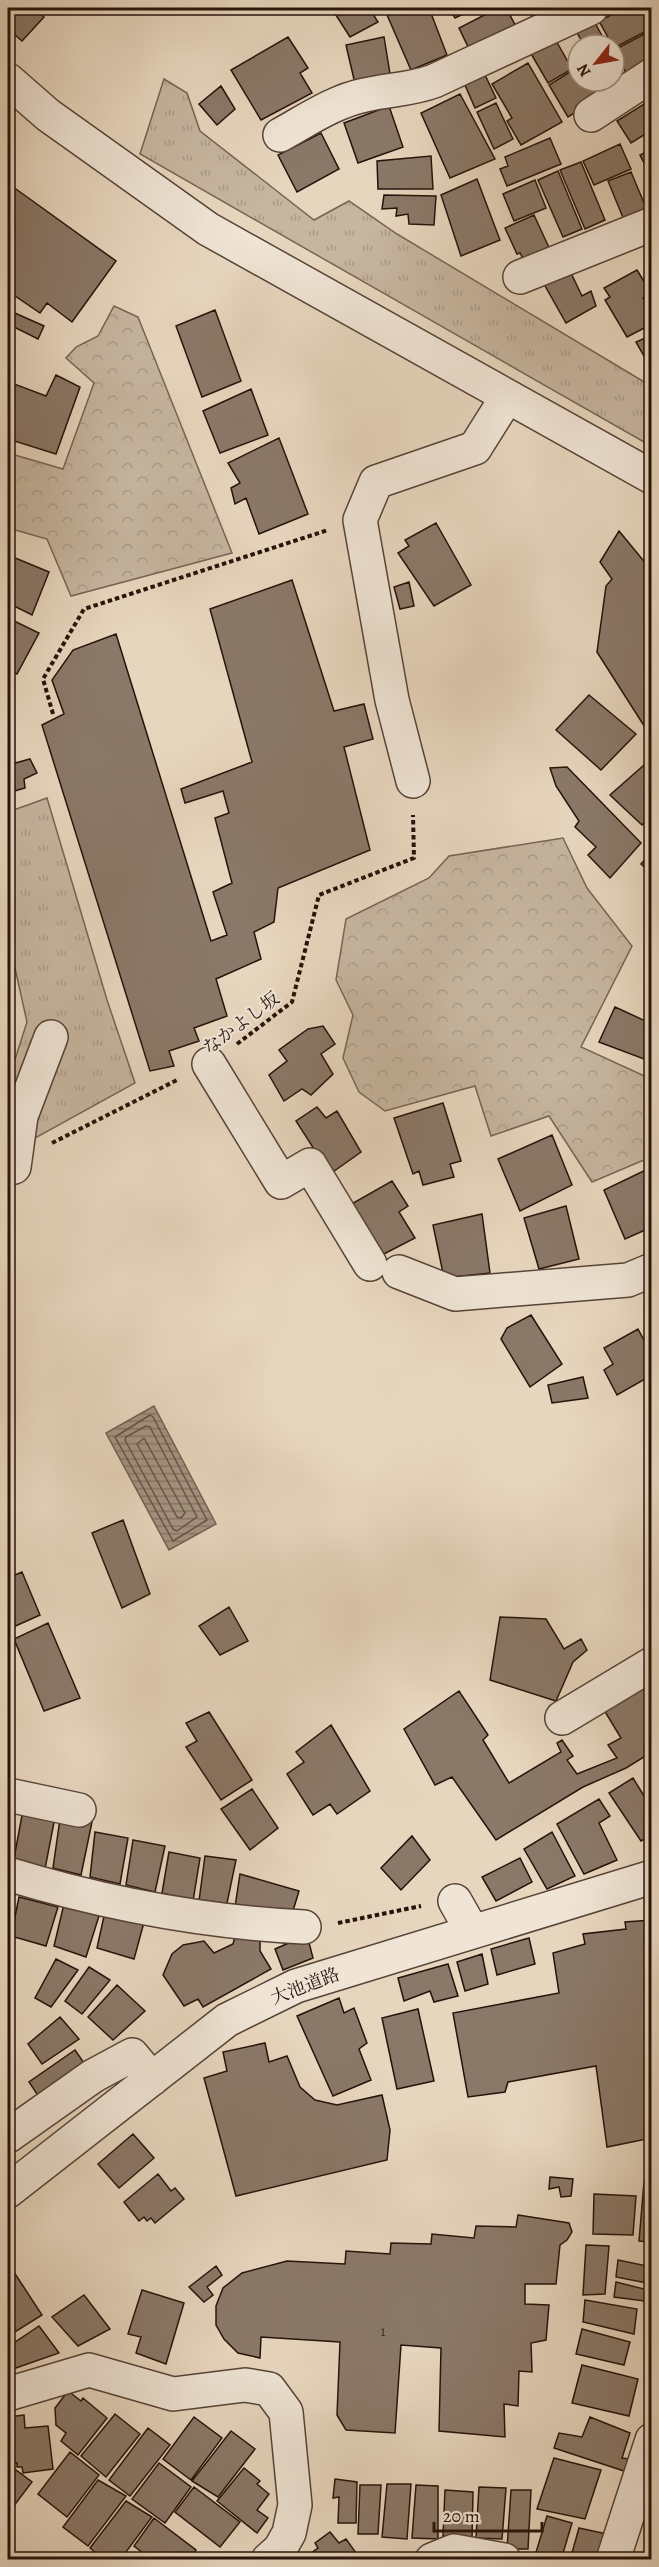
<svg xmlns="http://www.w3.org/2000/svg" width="659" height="2567" viewBox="0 0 659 2567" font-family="Alegreya,'Noto Serif JP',serif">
	<defs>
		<pattern id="grass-tufts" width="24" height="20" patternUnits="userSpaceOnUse" patternTransform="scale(1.5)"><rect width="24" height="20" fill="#c6b59f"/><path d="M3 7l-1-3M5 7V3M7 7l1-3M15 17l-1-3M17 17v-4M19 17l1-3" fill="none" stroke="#aa9b88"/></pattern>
		<pattern id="forest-crowns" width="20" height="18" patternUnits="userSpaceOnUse" patternTransform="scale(1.5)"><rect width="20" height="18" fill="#c6b59f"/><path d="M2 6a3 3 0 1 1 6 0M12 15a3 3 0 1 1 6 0" fill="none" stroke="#aa9b88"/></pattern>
		<pattern id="water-rules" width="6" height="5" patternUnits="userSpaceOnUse" patternTransform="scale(1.5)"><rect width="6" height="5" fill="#a59381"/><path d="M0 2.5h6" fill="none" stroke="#867768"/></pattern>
	</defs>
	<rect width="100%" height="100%" fill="#e7d6be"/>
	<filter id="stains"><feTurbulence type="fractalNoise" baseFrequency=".00333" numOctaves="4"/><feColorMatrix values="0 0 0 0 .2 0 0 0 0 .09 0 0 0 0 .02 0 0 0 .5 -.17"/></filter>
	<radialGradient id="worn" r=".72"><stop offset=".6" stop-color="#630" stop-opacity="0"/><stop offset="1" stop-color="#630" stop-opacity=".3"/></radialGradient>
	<path fill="url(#grass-tufts)" stroke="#766454" stroke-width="1.5" d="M164 79 187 93 200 131 314 220 349 201 397 234 651 386V446L140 154Z
		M47 798 107 1000 135 1083 8 1153V1081L27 1022 13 959 8 954V812Z"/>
	<path fill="url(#forest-crowns)" stroke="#766454" stroke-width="1.5" d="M114 306 138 317 232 553 71 596 47 539 8 528V453L63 469 94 383 66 358 76 347 98 336Z
		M563 838 587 888 632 946 581 1047 651 1079V1157L592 1182 549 1116 491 1136 475 1086 385 1111 359 1092 343 1058 353 1015 336 980 346 919 429 878 449 856Z"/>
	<path fill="url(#water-rules)" stroke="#725f51" stroke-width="1.5" d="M154 1406 216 1524 169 1550 106 1433Z"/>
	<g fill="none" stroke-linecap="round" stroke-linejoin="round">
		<path stroke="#665246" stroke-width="1.5" d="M150 1415 153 1417 207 1520 173 1541 115 1437Z
			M146 1426 150 1427 197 1517 177 1531 173 1529 125 1440 126 1437Z
			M144 1438 185 1513 181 1518 177 1517 137 1444Z"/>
	</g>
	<path fill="#8a7868" stroke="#26120a" stroke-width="1.5" d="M8 8H34L44 17 22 41 8 29Z
		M334 8H369L378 22 350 37 332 9Z
		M384 8H429L447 55 411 70Z
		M449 8H476L455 18Z
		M498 8H506L519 32 472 55 459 28Z
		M528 8H572L538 25Z
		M625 8H652V28L614 48 599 21Z
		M594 21 607 45H584L576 31Z
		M652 30V62L627 75 614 50Z
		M288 37 308 68 300 73 312 93 261 120 231 70Z
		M384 37 391 80 356 88 346 45Z
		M554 37 572 69 548 83 530 52Z
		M528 63 562 122 521 145 507 121 512 118 492 84Z
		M578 67V81H606L612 90 568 117 549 85Z
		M485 75 496 98 475 108 465 85Z
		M221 86 235 109 217 125 199 104Z
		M460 94 495 159 450 178 421 113Z
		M652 99V130L631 143 617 121Z
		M496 103 513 139 494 149 477 112Z
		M389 106 403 147 358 163 344 123Z
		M321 133 339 169 297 192 278 155Z
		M550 138 561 164 507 186 500 169 508 166 505 157Z
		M620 144 631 169 594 185 583 161Z
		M652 149V175H650L640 155Z
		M431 156 433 189H378L377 161Z
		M581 162 605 220 585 229 560 170Z
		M558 171 582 229 563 237 538 180Z
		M631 172 647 210 624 220 608 181Z
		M477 179 500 240 461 256 441 195Z
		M535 180 546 208 514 221 503 194Z
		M9 184 116 261 72 322 47 303 40 313 8 291Z
		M384 195 436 196 434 225 409 224 408 214 396 216 397 208 382 209Z
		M534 215 551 252 524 260 520 253 517 254 505 228Z
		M637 270 651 293 643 298 652 315V324L627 337 605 300 610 297 604 288Z
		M570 271 582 296 591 291 596 306 566 323 544 284Z
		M8 310 44 326 38 339 8 324Z
		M215 310 241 381 202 397 176 326Z
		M652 335V370L636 342Z
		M56 375 80 387 56 454 8 439 9 382 46 396Z
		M251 389 268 435 220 453 203 411Z
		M279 438 308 514 259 534 246 498 235 504 231 488 240 483 228 463Z
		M436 523 471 585 434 606 398 553 409 546 405 540Z
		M619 531 652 571V728L648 732 597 652 606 586 612 579 600 562Z
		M8 555 49 572 32 615 8 603Z
		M292 580 334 711 364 704 373 739 344 747 370 850 278 888 274 922 254 932 261 959 216 979 227 1016 194 1028 199 1041 169 1051 174 1066 150 1071 42 725 64 714 52 680 73 650 116 634 211 941 227 935 213 892 232 883 215 818 229 813 223 791 185 803 181 789 252 762 210 609Z
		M409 582 414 606 400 609 394 587Z
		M8 618 39 633 17 674 8 669Z
		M589 695 636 734 601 770 556 730Z
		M652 758V815L642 825 610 795Z
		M30 759 37 773 24 779 25 788 8 793V765Z
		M567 767 641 843 610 878 588 855 596 847 575 827 579 821 556 786 550 768Z
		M652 852V874L641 864Z
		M615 1007 652 1024V1062L599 1042Z
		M323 1026 335 1044 321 1054 333 1074 311 1095 302 1089 284 1101 269 1075 287 1061 279 1050 308 1029Z
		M443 1103 461 1161 450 1164 454 1177 423 1185 419 1171 413 1174 394 1118Z
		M317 1107 326 1118 337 1111 361 1152 330 1174 296 1121Z
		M552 1135 572 1185 520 1211 498 1159Z
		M652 1167V1227L625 1239 604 1190Z
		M392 1181 408 1206 399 1212 415 1238 380 1256 348 1206Z
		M566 1206 579 1259 539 1269 524 1218Z
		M482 1214 490 1273 444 1278 433 1225Z
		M531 1315 562 1364 530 1387 501 1339 507 1328Z
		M638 1329 652 1355V1375L617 1395 604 1370 613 1364 604 1348Z
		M583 1377 588 1398 552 1403 548 1385Z
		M123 1520 150 1594 122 1608 92 1533Z
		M22 1572 40 1615 11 1628 8 1622V1578Z
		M229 1607 248 1641 220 1655 199 1626Z
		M500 1617 546 1619 564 1649 581 1639 587 1650 573 1662 556 1701 490 1680Z
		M48 1623 80 1698 44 1711 14 1639Z
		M652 1680V1752L626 1768 583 1787 496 1840 452 1777 435 1785 404 1729 459 1691 488 1735 483 1740 509 1783 561 1752 557 1743 562 1740 573 1756 567 1760 577 1774 617 1758 608 1745 621 1738 604 1710Z
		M209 1712 252 1780 221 1800 186 1747 197 1741 186 1723Z
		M331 1725 370 1791 337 1814 330 1804 313 1815 287 1774 304 1762 296 1752Z
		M633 1778 652 1809V1835L641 1841 609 1793Z
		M252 1789 278 1828 250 1850 221 1809Z
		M599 1799 610 1816 599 1823 617 1860 584 1874 557 1824Z
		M23 1810 55 1817 45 1869 13 1864Z
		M60 1819 92 1822 81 1875 53 1868Z
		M8 1820 13 1822 8 1836Z
		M95 1832 128 1838 120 1884 90 1877Z
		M552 1832 575 1876 547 1889 524 1849Z
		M412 1836 430 1860 401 1890 381 1868Z
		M133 1840 165 1846 155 1892 126 1885Z
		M169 1852 200 1858 193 1901 162 1893Z
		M205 1856 236 1860 226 1908 199 1901Z
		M520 1858 532 1882 496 1901 482 1877Z
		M240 1874 299 1891 292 1914 235 1907Z
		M19 1897 58 1907 46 1946 11 1936Z
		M64 1904 99 1916 86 1957 54 1946Z
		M106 1907 146 1915 134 1959 97 1948Z
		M652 1920V2138L607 2147 596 2066 508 2082 505 2092 468 2097 453 2013 559 1993 553 1953 585 1944 583 1934 626 1929 625 1922Z
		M237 1929 260 1935V1951L271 1969 203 2007 198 1999 184 2006 163 1975 172 1954 183 1945 204 1941 214 1953 233 1944Z
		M307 1935 313 1958 283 1970 275 1949Z
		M529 1938 535 1964 497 1975 491 1949Z
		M482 1954 488 1984 465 1991 457 1962Z
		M56 1959 78 1970 51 2007 35 1998Z
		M448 1964 458 1996 434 2002 430 1991 404 2001 398 1978Z
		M89 1967 110 1980 82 2014 65 2001Z
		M117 1985 145 2011 113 2040 88 2017Z
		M339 1998 344 2013 354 2008 367 2043 359 2049 371 2080 333 2096 297 2016Z
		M418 2009 434 2081 397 2089 382 2018Z
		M60 2017 79 2039 42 2064 28 2044Z
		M265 2043 269 2062 287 2056 300 2087 315 2100 337 2105 382 2095 390 2130 387 2160 236 2196 204 2078 227 2071 223 2052Z
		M75 2050 86 2066 41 2100 29 2082Z
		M133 2134 154 2158 119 2188 98 2164Z
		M158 2174 171 2191 175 2188 184 2199 155 2223 151 2218 147 2221 144 2217 139 2221 124 2202Z
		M550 2177 573 2179 571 2196 561 2197 559 2187 549 2189Z
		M644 2182 652 2183V2242L639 2241Z
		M594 2194 636 2196 633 2235 593 2234Z
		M518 2215 569 2223 572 2232 567 2240 560 2245 556 2284H525V2304L549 2305 546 2340 531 2343 532 2372 519 2371 518 2406 504 2404 505 2437 439 2431 441 2348 401 2345 395 2433 346 2430 337 2415 340 2342 261 2337 260 2358 238 2353 224 2339 216 2325V2306L223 2288 242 2273 287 2261 345 2264 346 2251 390 2254 391 2243 431 2244 432 2234 474 2238 476 2226 516 2227Z
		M586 2245 609 2246 605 2294 583 2295Z
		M618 2260 652 2267V2284L616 2277Z
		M8 2263 42 2315 10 2335 8 2332Z
		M216 2266 222 2275 207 2287 213 2295 204 2302 189 2287Z
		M616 2282 652 2291V2302L614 2297Z
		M142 2290 184 2303 166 2364 136 2353 141 2337 128 2334Z
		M84 2295 110 2329 78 2346 52 2317Z
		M585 2300 637 2309 634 2334 583 2322Z
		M39 2326 59 2353 10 2370 8 2367V2347Z
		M582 2329 630 2342 624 2365 576 2354Z
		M582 2365 638 2379 629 2416 572 2403Z
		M68 2391 81 2401 83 2398 107 2418 78 2455 61 2441 66 2433 56 2425 55 2408Z
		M115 2414 140 2434 106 2477 81 2456Z
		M24 2415 25 2428 48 2426 53 2469 23 2473 22 2467H17V2463H13L8 2417Z
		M194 2417 222 2438 191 2480 163 2459Z
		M590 2417 630 2433 622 2458 630 2459 624 2471 554 2448 559 2433 582 2437Z
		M148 2428 170 2445 130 2496 109 2480Z
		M231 2431 255 2449 218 2497 192 2481Z
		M70 2452 99 2475 67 2517 38 2494Z
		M554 2458 601 2470 585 2519 537 2509Z
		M159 2463 191 2487 165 2523 132 2499Z
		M8 2464 32 2482 13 2507 8 2503Z
		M244 2468 260 2481 257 2484 269 2494 257 2510 268 2518 257 2533 217 2501Z
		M335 2479 357 2482 356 2523H338L339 2497 333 2498Z
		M98 2480 126 2496 88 2546 63 2527Z
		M387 2484H411L407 2539 382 2537Z
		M360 2485H381L378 2534H358Z
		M416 2485 438 2486V2539L412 2538Z
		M194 2487 240 2522 220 2547 175 2512Z
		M479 2487 506 2488 502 2539 476 2538Z
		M445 2490 473 2492 472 2539 443 2536Z
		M511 2490H531L528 2549H507Z
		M126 2501 152 2517 120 2560H104L90 2548Z
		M547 2516 572 2523 561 2560 534 2559Z
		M154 2518 196 2550 189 2560H152L134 2546Z
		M579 2528 607 2534 598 2560H570Z
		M330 2532 339 2543 346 2539 359 2557 355 2560H310L307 2556 318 2548 315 2543Z"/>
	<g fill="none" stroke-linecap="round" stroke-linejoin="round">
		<defs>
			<path id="minor" d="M8 80 48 115 208 229 652 477
				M591 115 652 75
				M280 135C307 120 335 101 365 95 390 89 410 90 434 81L591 8
				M520 277 652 224
				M413 781 392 700 360 520 376 482 475 448 507 397
				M209 1064 281 1182 310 1165 370 1264
				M14 1167 21 1116 51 1037
				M399 1272 455 1294 628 1280 652 1270
				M562 1718 652 1664
				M8 1795 79 1810
				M8 1874C103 1903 204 1922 304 1927
				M455 1901 472 1931
				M8 2136 93 2076 132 2055 152 2079
				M8 2191 227 2020 296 1986 652 1877
				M8 2394 89 2370 173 2394 245 2385 269 2389 286 2412 295 2505 289 2533 280 2549 268 2560
				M432 2560 454 2551 504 2560
				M613 2560 652 2440"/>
		</defs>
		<use href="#minor" stroke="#564337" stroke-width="36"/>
		<path stroke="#26120a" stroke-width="4" stroke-dasharray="4.5 3" stroke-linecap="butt" d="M53 714 43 679 84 609 328 530
			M237 1044 292 1002 319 895 414 858 413 815
			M52 1143 179 1079
			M338 1923 421 1906"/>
		<use href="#minor" stroke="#efe4d5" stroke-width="33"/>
	</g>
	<g text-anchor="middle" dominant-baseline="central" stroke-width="4.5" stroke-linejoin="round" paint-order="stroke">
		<g font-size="15" fill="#3f2c22">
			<text x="383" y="2331">1</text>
		</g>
		<g font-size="18" fill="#26120a" stroke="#efe4d5">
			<text transform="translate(241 1023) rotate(-37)">なかよし坂</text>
			<text transform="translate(305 1986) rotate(-21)">大池道路</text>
		</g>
	</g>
	<rect width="659" height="2567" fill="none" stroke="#e7d6be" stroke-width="30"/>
	<rect x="9" y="9" width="641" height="2549" fill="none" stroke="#26120a" stroke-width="3"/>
	<rect x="15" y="15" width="629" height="2537" fill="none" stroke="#26120a" stroke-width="1.5"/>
	<g transform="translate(596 63) rotate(239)"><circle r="28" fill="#efe4d5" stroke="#9f9084" stroke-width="1.5"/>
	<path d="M0-4.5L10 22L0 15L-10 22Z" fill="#8f2418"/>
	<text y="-9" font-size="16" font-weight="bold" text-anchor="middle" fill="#26120a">N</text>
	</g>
	<path d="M434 2522v9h108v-9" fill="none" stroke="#26120a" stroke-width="3"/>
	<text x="443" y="2522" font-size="18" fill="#26120a" stroke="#efe4d5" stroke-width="4.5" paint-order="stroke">20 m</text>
	<rect width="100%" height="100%" filter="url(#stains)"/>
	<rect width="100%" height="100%" fill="url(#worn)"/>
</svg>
